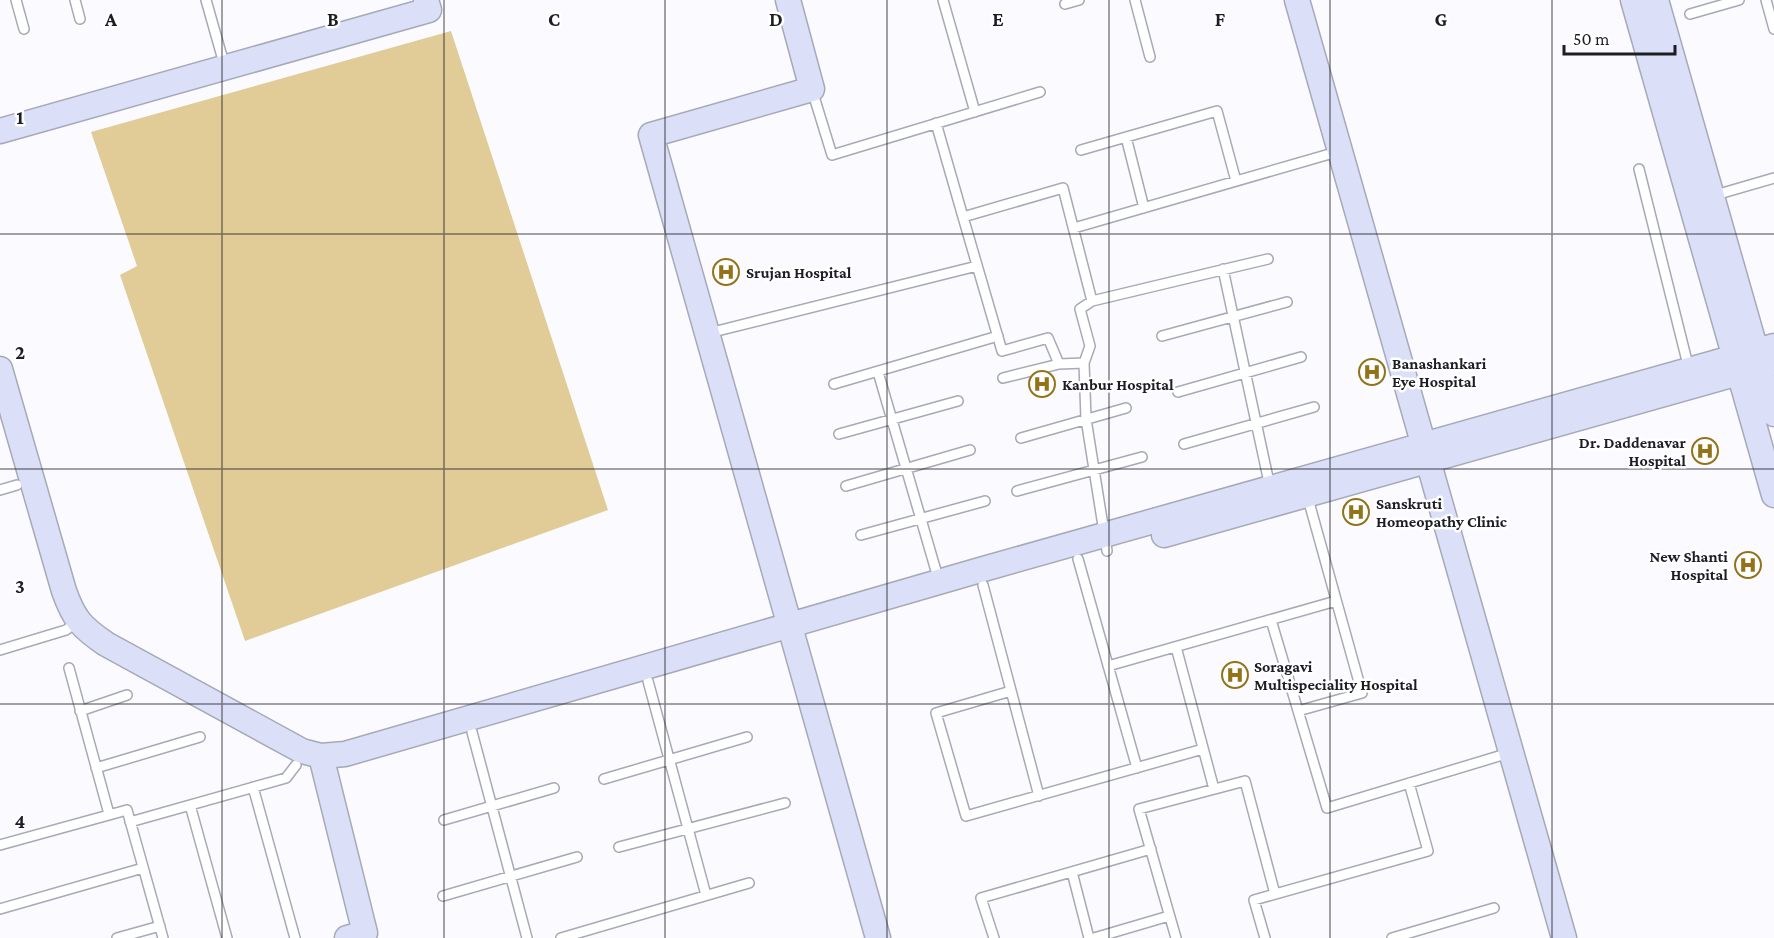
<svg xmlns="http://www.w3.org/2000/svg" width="1774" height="938" viewBox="0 0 1774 938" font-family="'Crimson Pro',serif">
	<rect width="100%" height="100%" fill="#fbfbff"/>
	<path fill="#e1cb97" d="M451 31 608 510 245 641 120 275 137 266 91 132Z"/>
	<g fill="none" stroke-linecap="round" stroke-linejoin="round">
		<defs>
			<path id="lane" d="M16 0 24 29
				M75 0 80 19
				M206 0 225 67
				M943 0 975 112
				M1135 0 1150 57
				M1766 0 1774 29
				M1065 4 1079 0
				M1690 14 1739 0
				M812 90 832 155 1040 92
				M936 123 963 217
				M1126 137 1144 208
				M1081 150 1217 111 1236 181
				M1639 169 1689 369
				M1712 196 1774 178
				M1074 228 1340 151
				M1223 269 1270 487
				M1092 301 1268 259
				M709 333 977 266
				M1162 336 1287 302
				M1059 364 1048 338 1002 351 963 217 1063 188 1092 301 1080 309 1090 346 1084 363 1086 419 1107 551
				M878 372 939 581
				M1003 378 1059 364 1084 363
				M834 384 998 336
				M1178 392 1301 357
				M839 434 958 401
				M1021 438 1126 408
				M1184 444 1314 407
				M846 486 970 450
				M0 490 17 485
				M1017 491 1142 457
				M861 535 985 501
				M1078 559 1137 768
				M983 585 1039 796
				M1271 620 1327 808 1509 753
				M1176 647 1214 789
				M0 650 66 630 78 621
				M1108 666 1336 601
				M69 668 109 814
				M648 681 706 895
				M1011 691 936 713 966 816 1203 749
				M80 711 127 695
				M1298 711 1362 693 1307 495
				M472 732 527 938
				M96 768 200 737
				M604 779 747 737
				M253 787 295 938
				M190 805 227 938
				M444 820 554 788
				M130 822 286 778 296 765
				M0 845 127 810 163 938
				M619 847 785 803
				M1072 872 1089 938
				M443 896 577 857
				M0 909 143 868
				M117 938 160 926
				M561 938 749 883
				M994 938 981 898 1151 849
				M1094 938 1169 916
				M1176 938 1139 809 1245 781 1275 894
				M1265 938 1254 900 1428 851 1409 783
				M1392 938 1494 908"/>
			<path id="secondary" d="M788 0 812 89 651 135 878 938
				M1297 0 1564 938
				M1633 0 1774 495
				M1656 0 1774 414
				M0 131 429 10 426 0
				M0 369 64 591C74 619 81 627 106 644L302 751 321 756 345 754 980 570 1774 346
				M1164 535 1774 363
				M321 756 365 933 347 938"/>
		</defs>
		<use href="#lane" stroke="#a6a9b8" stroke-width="12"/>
		<use href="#secondary" stroke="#a6a9b8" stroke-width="27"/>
		<use href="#lane" stroke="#fff" stroke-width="9"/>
		<use href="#secondary" stroke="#dcdff8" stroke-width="24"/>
	</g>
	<path fill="none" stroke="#1d1e24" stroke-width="1.5" stroke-opacity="0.55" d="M222 0V938M444 0V938M665 0V938M887 0V938M1109 0V938M1330 0V938M1552 0V938M0 234H1774M0 469H1774M0 704H1774"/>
	<defs>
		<symbol id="hospital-ring" viewBox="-11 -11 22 22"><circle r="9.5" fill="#fff" stroke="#927319" stroke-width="1.5"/><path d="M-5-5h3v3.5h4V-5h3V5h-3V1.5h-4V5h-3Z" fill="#927319"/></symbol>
	</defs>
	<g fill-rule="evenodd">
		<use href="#hospital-ring" x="711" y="257" width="30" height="30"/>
		<use href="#hospital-ring" x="1357" y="357" width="30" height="30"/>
		<use href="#hospital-ring" x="1027" y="369" width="30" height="30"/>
		<use href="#hospital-ring" x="1690" y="436" width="30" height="30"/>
		<use href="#hospital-ring" x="1341" y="497" width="30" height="30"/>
		<use href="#hospital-ring" x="1733" y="550" width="30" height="30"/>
		<use href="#hospital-ring" x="1220" y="660" width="30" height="30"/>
	</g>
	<g text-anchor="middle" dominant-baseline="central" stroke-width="5" stroke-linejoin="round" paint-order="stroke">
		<g font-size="16" font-weight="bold" fill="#1d1e24" stroke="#fff" text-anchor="start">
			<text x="746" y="272">Srujan Hospital</text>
			<text x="1392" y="363">Banashankari<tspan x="1392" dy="18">Eye Hospital</tspan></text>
			<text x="1062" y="384">Kanbur Hospital</text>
			<text x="1686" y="442" text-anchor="end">Dr. Daddenavar<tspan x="1686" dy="18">Hospital</tspan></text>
			<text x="1376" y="503">Sanskruti<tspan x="1376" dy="18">Homeopathy Clinic</tspan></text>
			<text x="1728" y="556" text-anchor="end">New Shanti<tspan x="1728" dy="18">Hospital</tspan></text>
			<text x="1254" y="666">Soragavi<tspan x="1254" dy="18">Multispeciality Hospital</tspan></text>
		</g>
	</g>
	<g font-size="20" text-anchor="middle" font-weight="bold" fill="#1d1e24" stroke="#fff" stroke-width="5" stroke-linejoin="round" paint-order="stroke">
		<text x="111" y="26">A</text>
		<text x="333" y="26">B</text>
		<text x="554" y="26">C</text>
		<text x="776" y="26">D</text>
		<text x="998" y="26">E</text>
		<text x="1220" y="26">F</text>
		<text x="1441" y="26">G</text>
		<text x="20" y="124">1</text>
		<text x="20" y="359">2</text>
		<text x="20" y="593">3</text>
		<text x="20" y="828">4</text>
	</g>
	<path d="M1564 45v9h111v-9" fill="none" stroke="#1d1e24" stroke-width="3"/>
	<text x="1573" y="45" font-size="18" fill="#1d1e24" stroke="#ffffff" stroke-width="4.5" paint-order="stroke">50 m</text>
</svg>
